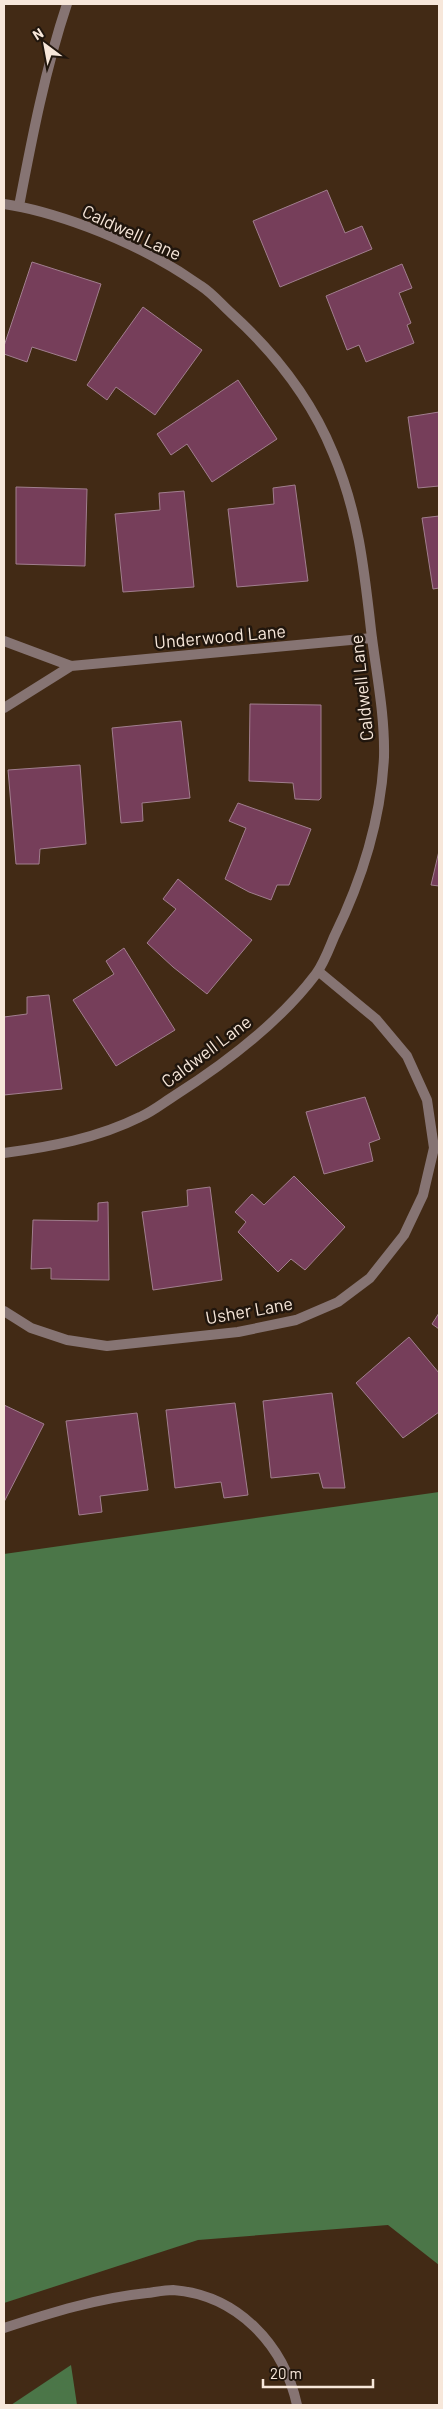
<svg xmlns="http://www.w3.org/2000/svg" width="443" height="2409" viewBox="0 0 443 2409" font-family="Barlow,sans-serif">
	<rect width="100%" height="100%" fill="#422a15"/>
	<path fill="#4b7648" d="M439 1492V2265L388 2225 198 2240 4 2303V1554Z
		M71 2365 77 2405H11Z"/>
	<path fill="#763e5a" stroke="#a17e8e" d="M327 190 345 233 362 226 372 249 280 287 253 221Z
		M32 262 101 284 76 361 32 347 27 362 4 354V346Z
		M402 264 412 288 399 293 411 323 407 325 414 343 366 362 359 345 347 350 326 296Z
		M143 307 202 350 155 415 116 387 107 400 87 385Z
		M238 380 277 439 212 482 187 444 171 455 157 434Z
		M439 412V486L418 488 408 417Z
		M295 485 308 581 237 587 228 509 274 504 273 488Z
		M16 487 87 489 85 566 16 564Z
		M184 491 194 587 123 592 115 514 160 510 159 493Z
		M439 516V588L433 589 422 518Z
		M250 704 321 705V798L319 800 295 799 293 783 249 781Z
		M181 721 190 798 142 803 143 821 121 823 112 728Z
		M80 765 86 844 40 849 39 864H16L8 770Z
		M238 803 311 829 289 885H277L271 900 249 892 225 879 246 828 229 821Z
		M439 851V886L431 885Z
		M178 879 252 940 207 994 173 967 147 943 176 909 163 899Z
		M124 948 175 1030 116 1066 73 1000 114 974 106 961Z
		M49 995 62 1089 4 1095V1017L27 1014V997Z
		M365 1097 380 1139 369 1143 373 1161 324 1174 306 1112Z
		M294 1176 345 1227 305 1270 291 1259 278 1272 238 1232 246 1222 235 1212 252 1194 264 1205Z
		M210 1187 222 1280 153 1290 142 1212 188 1206 187 1190Z
		M108 1202 109 1280 51 1279V1268L31 1269 33 1220 98 1221V1203Z
		M439 1313V1329L432 1324Z
		M409 1337 439 1373V1412L403 1438 356 1383Z
		M332 1393 345 1488H323L319 1473 271 1478 263 1401Z
		M235 1403 248 1495 224 1498 221 1482 175 1488 166 1410Z
		M4 1405 44 1424 4 1502Z
		M137 1413 148 1490 100 1496 102 1512 79 1515 66 1421Z"/>
	<g fill="none" stroke-linecap="round" stroke-linejoin="round">
		<path stroke="#867473" stroke-width="10" d="M4 2328C50 2313 98 2298 147 2293 155 2292 165 2290 173 2290 238 2295 284 2345 297 2405"/>
		<path stroke="#867473" stroke-width="10" d="M4 204C33 208 61 217 88 227 128 242 166 261 201 286 212 293 221 304 231 313 274 352 311 399 333 453 358 512 364 567 371 630 376 672 385 714 384 757 381 819 361 882 334 937 329 949 324 963 316 974 279 1023 226 1063 174 1096 163 1103 152 1112 140 1117 98 1138 50 1147 4 1153
			M19 206C32 138 45 70 67 4
			M4 641 71 666 372 638
			M4 708 71 666
			M4 1311 31 1328 67 1340 107 1346 238 1332 296 1320 338 1302 370 1278 404 1235 423 1195 434 1148 427 1100 407 1056 376 1019 318 971"/>
	</g>
	<g text-anchor="middle" dominant-baseline="central" stroke-width="5" stroke-linejoin="round" paint-order="stroke">
		<g font-size="18" fill="#f7e7da" stroke="#21160d">
			<text transform="translate(132 232) rotate(25)">Caldwell Lane</text>
			<text transform="translate(220 636) rotate(-5)">Underwood Lane</text>
			<text transform="translate(361 688) rotate(-96)">Caldwell Lane</text>
			<text transform="translate(206 1051) rotate(-37)">Caldwell Lane</text>
			<text transform="translate(249 1310) rotate(-10)">Usher Lane</text>
		</g>
	</g>
	<rect width="443" height="2409" fill="none" stroke="#f7e7da" stroke-width="10"/>
	<g transform="translate(45 45) rotate(328)" stroke="#21160d" stroke-width="4" paint-order="stroke">
	<path d="M0-4L9 19L0 12L-9 19Z" fill="#f7e7da"/>
	<text y="-8" font-size="14" font-weight="bold" text-anchor="middle" fill="#f7e7da">N</text>
	</g>
	<path d="M263 2379v8h110v-8" fill="none" stroke="#f7e7da" stroke-width="2.5"/>
	<text x="270" y="2379" font-size="15" fill="#f7e7da" stroke="#21160d" stroke-width="4" paint-order="stroke">20 m</text>
</svg>
